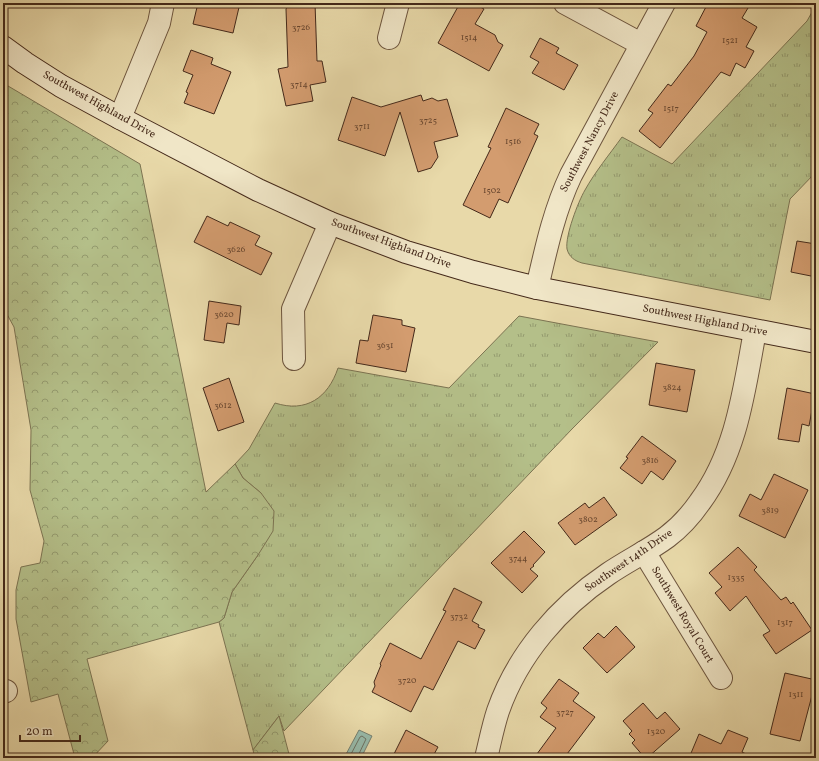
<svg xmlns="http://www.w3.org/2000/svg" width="819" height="761" viewBox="0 0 819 761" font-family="Vollkorn,serif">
	<defs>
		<pattern id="grass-tufts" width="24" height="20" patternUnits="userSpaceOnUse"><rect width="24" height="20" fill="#b4bf89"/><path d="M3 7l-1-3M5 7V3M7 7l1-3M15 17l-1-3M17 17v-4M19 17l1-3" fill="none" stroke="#949b6f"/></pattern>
		<pattern id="forest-crowns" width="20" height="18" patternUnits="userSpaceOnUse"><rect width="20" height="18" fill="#b4bf89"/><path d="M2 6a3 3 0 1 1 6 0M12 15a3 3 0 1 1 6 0" fill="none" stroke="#949b6f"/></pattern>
	</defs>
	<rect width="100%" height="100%" fill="#e8d9a9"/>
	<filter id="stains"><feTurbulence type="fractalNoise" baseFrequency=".005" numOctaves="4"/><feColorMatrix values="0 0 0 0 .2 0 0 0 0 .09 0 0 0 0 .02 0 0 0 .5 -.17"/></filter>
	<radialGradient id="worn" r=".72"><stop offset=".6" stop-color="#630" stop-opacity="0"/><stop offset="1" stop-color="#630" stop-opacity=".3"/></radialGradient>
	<path fill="url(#grass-tufts)" stroke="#7c7452" d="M816 5V172L790 199 770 300 582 263C575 261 569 257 567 249 565 236 578 202 585 190 595 172 609 155 622 137L672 164 807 21Z
		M519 316 658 342 572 429 284 731 279 716 253 750 219 622 224 618 232 592 258 555 261 493 243 478 235 464 249 449 275 403C306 413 328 398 338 368L449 388Z"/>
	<path fill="url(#forest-crowns)" stroke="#7c7452" d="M3 83 140 164 206 492 235 464 243 478 261 493 274 511 273 531 258 555 232 592 224 618 219 622 87 659 108 741 92 758H75L58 694 31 702 16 619V590L21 567 40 563 44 541 30 490 31 430 14 327 3 307Z
		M279 716 290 758H255L253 750Z"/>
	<path fill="#97baaa" stroke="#768070" d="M359 730 372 736 361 758H344Z"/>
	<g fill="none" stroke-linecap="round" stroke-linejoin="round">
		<path stroke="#6e7262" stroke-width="1" d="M349 758 360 737 362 736 366 739 357 758"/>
	</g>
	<path fill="#d39c6f" stroke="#44291a" d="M198 3H240L233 33 193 24Z
		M289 3H315L317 61H322L326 82 310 85 313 101 286 106 278 69 288 67 286 9Z
		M460 3H473L484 9 475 24 495 35 498 42 503 45 489 71 438 43Z
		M708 3H751L742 18 757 27 746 47 754 51 745 68 736 63 730 76 721 72 660 148 639 131 653 113 648 110 668 84 671 86 694 56 707 32 696 26Z
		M540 38 559 48 556 53 578 65 564 90 532 73 539 62 530 57Z
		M191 50 213 58 211 64 231 72 214 114 184 103 188 93 186 92 193 75 183 71Z
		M421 95 423 101 432 98 438 101 447 99 458 136 434 142 438 157 431 168 418 172 400 112 385 156 338 140 352 97 381 107Z
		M506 108 539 124 534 134 538 136 508 203 499 199 490 218 463 205 491 148 488 147Z
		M207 216 228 226 230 222 260 236 255 245 272 253 261 275 194 242Z
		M797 241 816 244V277L791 272Z
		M209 301 241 306 239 325 227 323 224 343 204 340Z
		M373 315 402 320V325L415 328 406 372 356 363 360 340 368 341Z
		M656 363 695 370 687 412 649 405Z
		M229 378 244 422 218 431 203 388Z
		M787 388 815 394 809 426 802 424 799 442 778 439Z
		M642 436 676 461 663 480 651 471 642 484 620 468 628 458 626 457Z
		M774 474 808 490 785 538 739 516 750 494 761 500Z
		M604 497 617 515 575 545 558 523 585 503 589 508Z
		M524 531 545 552 533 565 534 566 530 569 538 576 522 593 491 563Z
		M738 547 757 567 754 570 781 600 786 597 791 604 793 602 812 630 776 654 763 635 770 631 746 596 730 611 715 593 722 587 709 573Z
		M454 588 482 602 472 621 479 625 478 627 485 630 475 649 458 641 433 690 424 686 411 712 372 692 375 686 374 682 381 665 380 664 390 643 421 659 446 611 443 610Z
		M616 626 635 647 607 673 583 648 598 633 604 638Z
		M785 673 816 680 800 741 770 734Z
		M559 679 579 693 573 701 595 717 564 758H534L556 728 540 717 547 708 541 703Z
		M643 703 657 719 665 712 680 729 647 758H645L632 743 635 740 629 734 632 731 623 721Z
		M406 730 438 747 432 758H392Z
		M728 730 748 738 742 752 754 758H689L699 734 721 744Z"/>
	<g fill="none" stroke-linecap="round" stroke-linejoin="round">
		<defs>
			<path id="minor" d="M565 3 641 44
				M389 38 398 3
				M120 118 159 23 163 3
				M537 288C546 249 554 211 571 175L664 3
				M294 359 293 309 330 223
				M644 552 721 678
				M3 692 6 691"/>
			<path id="tertiary" d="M486 758C490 742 493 726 498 711 518 654 559 607 608 574 627 561 648 551 667 537 679 528 691 515 700 502 737 452 744 390 755 331"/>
			<path id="secondary" d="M3 47 25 63 61 86 120 118 258 190 330 223 406 252 473 272 537 288 816 342"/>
		</defs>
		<use href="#minor" stroke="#6d553e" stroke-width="24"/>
		<use href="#tertiary" stroke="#6d553e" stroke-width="24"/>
		<use href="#secondary" stroke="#44291a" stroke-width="24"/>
		<use href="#minor" stroke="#f0e6c7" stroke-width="22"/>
		<use href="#tertiary" stroke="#f0e6c7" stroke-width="22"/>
		<use href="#secondary" stroke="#f0e6c7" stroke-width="22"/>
	</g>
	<g text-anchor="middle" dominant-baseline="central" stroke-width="3" stroke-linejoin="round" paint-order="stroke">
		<g font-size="9" fill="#68462f">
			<text x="301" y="27">3726</text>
			<text x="469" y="37">1514</text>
			<text x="730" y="40">1521</text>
			<text x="299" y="84">3714</text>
			<text x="671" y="108">1517</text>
			<text x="428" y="120">3725</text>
			<text x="362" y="126">3711</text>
			<text x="513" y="141">1516</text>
			<text x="492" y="190">1502</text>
			<text x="236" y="249">3626</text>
			<text x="224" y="314">3620</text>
			<text x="385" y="345">3631</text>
			<text x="672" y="387">3824</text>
			<text x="223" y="405">3612</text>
			<text x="650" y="460">3816</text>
			<text x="770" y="510">3819</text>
			<text x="588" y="519">3802</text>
			<text x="518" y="558">3744</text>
			<text x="736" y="577">1335</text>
			<text x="459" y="616">3732</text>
			<text x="785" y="622">1317</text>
			<text x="407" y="680">3720</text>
			<text x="796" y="694">1311</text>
			<text x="565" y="712">3727</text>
			<text x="656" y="731">1320</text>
		</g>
		<g font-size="11" fill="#44291a" stroke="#f0e6c7">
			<text transform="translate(99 105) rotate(29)">Southwest Highland Drive</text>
			<text transform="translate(590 142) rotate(-62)">Southwest Nancy Drive</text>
			<text transform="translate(391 244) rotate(20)">Southwest Highland Drive</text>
			<text transform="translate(705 321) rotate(11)">Southwest Highland Drive</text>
			<text transform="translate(629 561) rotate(-34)">Southwest 14th Drive</text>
			<text transform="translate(682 615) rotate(59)">Southwest Royal Court</text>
		</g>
	</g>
	<rect width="819" height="761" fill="none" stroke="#e8d9a9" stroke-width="16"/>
	<rect x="4" y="4" width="811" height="753" fill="none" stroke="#44291a" stroke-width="2"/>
	<rect x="8" y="8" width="803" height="745" fill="none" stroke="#44291a"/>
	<path d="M20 735v6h60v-6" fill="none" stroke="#44291a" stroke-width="2"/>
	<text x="26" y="735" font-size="12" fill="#44291a" stroke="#f0e6c7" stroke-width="3" paint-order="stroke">20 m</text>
	<rect width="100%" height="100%" filter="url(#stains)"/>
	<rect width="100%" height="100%" fill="url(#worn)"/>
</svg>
